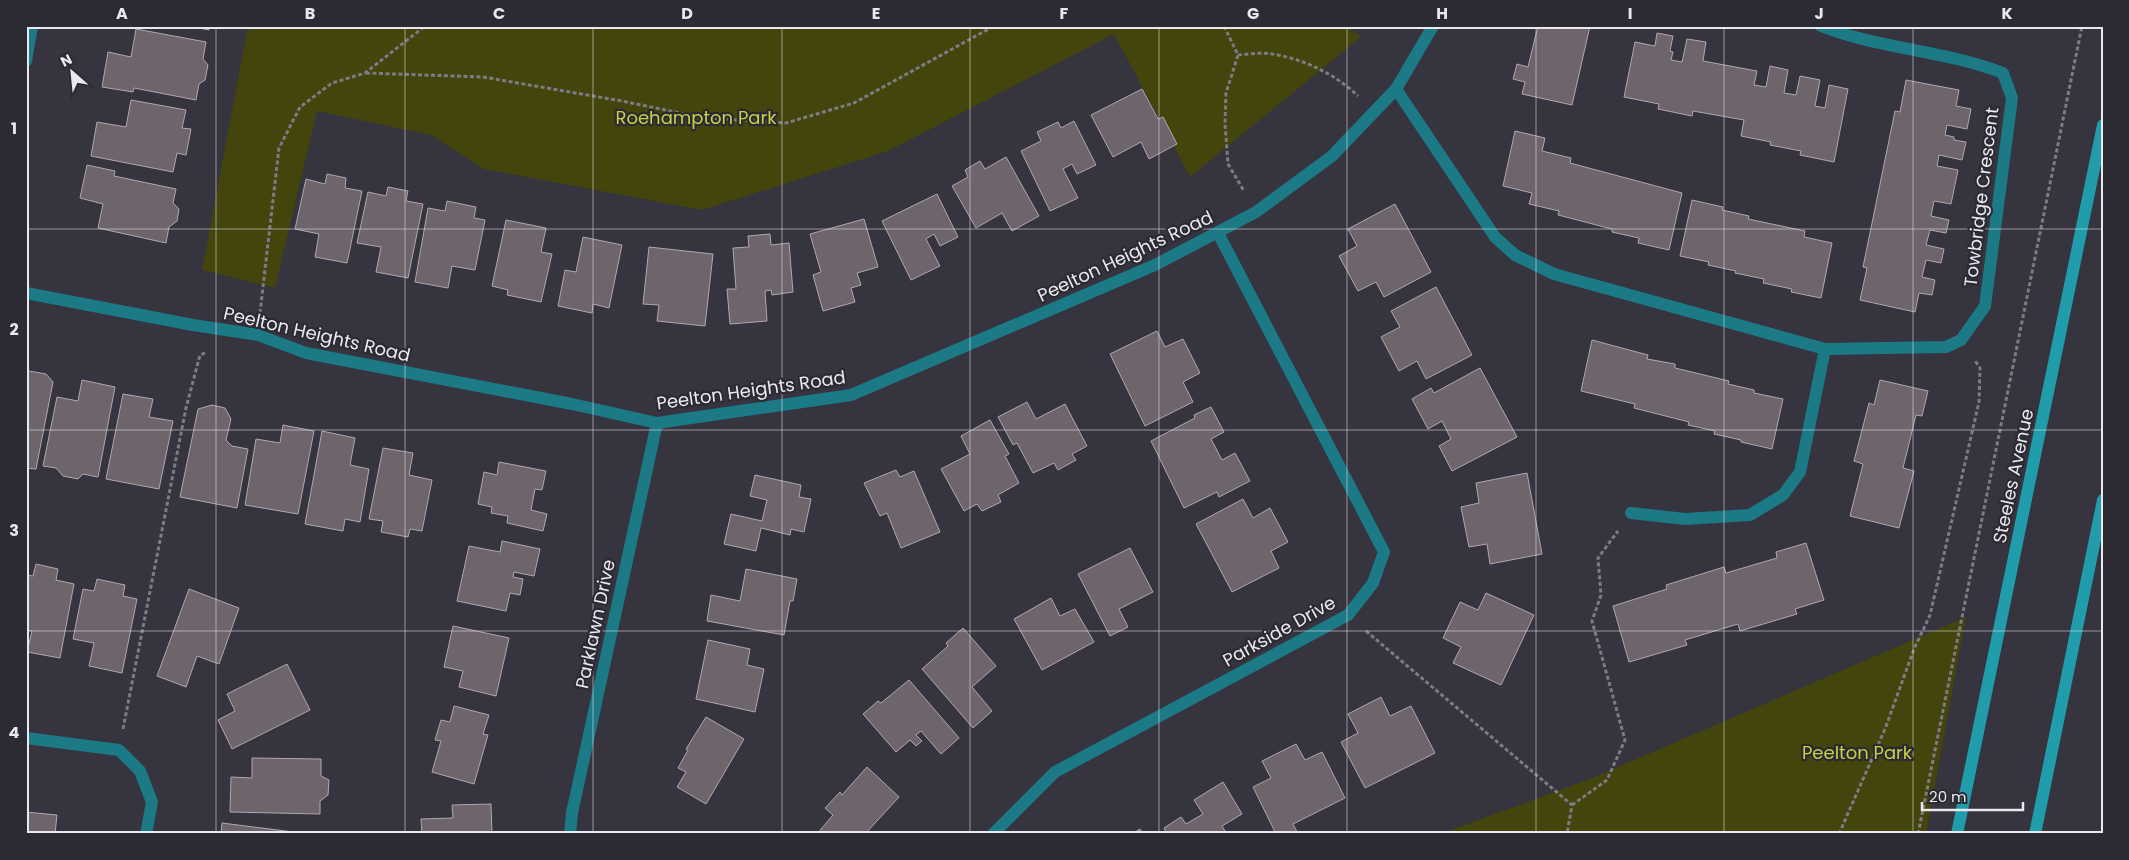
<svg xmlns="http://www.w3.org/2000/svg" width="2129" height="860" viewBox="0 0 2129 860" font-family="Poppins,sans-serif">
	<rect width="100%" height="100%" fill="#36343e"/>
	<path fill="#43450c" d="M248 26H1347L1361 37 1190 177 1114 34 888 151 702 210 484 169 431 135 317 111 275 288 202 270Z
		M1966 617 1926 834H1440L1590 779Z"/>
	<path fill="#6e656c" stroke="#b1a7af" d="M189 26H209V30Z
		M1538 26H1590L1572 105 1522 94 1525 82 1513 79 1517 64 1528 67Z
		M136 29 206 42 203 59 208 65 205 80 199 84 196 100 134 88 133 92 102 87 108 52 131 57Z
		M1657 33 1673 36 1670 51 1673 52 1671 60 1682 62 1687 39 1706 42 1703 61 1757 71 1754 85 1766 87 1770 66 1788 70 1784 93 1796 95 1800 76 1820 80 1815 106 1825 108 1829 85 1848 89 1834 162 1800 155 1801 151 1770 145 1771 142 1741 136 1744 120 1693 111 1692 116 1658 109 1659 104 1624 97 1635 42 1655 46Z
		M1906 80 1959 90 1956 106 1971 109 1967 129 1947 125 1945 135 1954 137V140L1966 142 1962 160 1939 155 1937 166 1958 170 1951 204 1934 201 1931 216 1949 220 1946 233 1930 230 1926 245 1944 249 1941 263 1926 260 1922 277 1935 280 1932 295 1919 293 1915 312 1860 300 1867 268 1863 267 1895 111 1900 112Z
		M1142 89 1158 119 1163 117 1177 144 1149 159 1141 142 1113 157 1091 115Z
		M131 100 186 110 182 128 191 129 186 155 177 153 173 172 91 156 97 122 126 127Z
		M1074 121 1096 165 1077 174 1072 164 1063 169 1078 198 1050 211 1021 151 1041 141 1037 132 1058 122 1061 128Z
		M1515 131 1545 138 1542 151 1571 158 1570 163 1682 193 1669 250 1638 243 1639 238 1612 232V229L1558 215 1559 211 1529 204 1532 193 1503 186Z
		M1006 157 1039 216 1012 231 1002 213 976 228 952 186 968 177 965 170 980 161 985 169Z
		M87 165 115 171 114 176 176 189 173 203 179 209 177 221 169 227 166 243 98 228 103 204 80 198Z
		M327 174 346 178 345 188 362 191 347 263 315 257 319 234 295 229 306 179 325 184Z
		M388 187 408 191 406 201 423 204 408 278 376 272 381 247 357 243 368 192 386 196Z
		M937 194 958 237 940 246 934 234 926 239 940 266 911 280 882 221Z
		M1692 200 1723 207 1722 210 1749 216 1748 219 1805 231 1804 237 1832 243 1821 298 1791 292 1792 289 1763 283 1764 279 1735 273 1736 271 1708 265 1709 262 1680 256Z
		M447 201 476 207 474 218 485 220 475 270 452 266 448 288 415 282 428 208 445 211Z
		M1395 204 1431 272 1384 297 1376 282 1358 291 1339 256 1357 246 1348 229Z
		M864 219 878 267 857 273 861 285 851 288 855 302 823 311 813 275 821 272 810 234Z
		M506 220 546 228 541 252 552 254 541 302 507 295 508 290 492 286Z
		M770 234 771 245 789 243 793 292 772 295 771 290 765 291 767 321 730 324 727 289H736L733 248 749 247 748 236Z
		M583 237 622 245 609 308 593 304 592 313 558 306 565 270 576 272Z
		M649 247 713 254 705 326 657 321 659 305 643 304Z
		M1436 287 1472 355 1426 379 1417 361 1399 371 1381 337 1400 327 1391 311Z
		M1157 331 1165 347 1183 339 1200 373 1183 382 1193 402 1145 426 1110 354Z
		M1592 340 1648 355 1647 359 1675 364V368L1729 381 1728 384 1754 390V393L1783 399 1772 449 1741 442V440L1714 434 1715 431 1688 425 1689 422 1634 408 1635 404 1581 391Z
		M1480 368 1517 437 1452 471 1439 446 1451 439 1442 421 1428 429 1412 399 1431 388 1434 393Z
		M29 371 46 374 53 382 36 469 26 468V372Z
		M82 380 115 387 98 477 83 474 78 479 63 476 56 468 43 466 57 397 78 401Z
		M1880 380 1928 391 1922 416 1916 415 1903 468 1914 471 1899 528 1850 516 1863 464 1854 461 1869 403 1874 405Z
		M123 394 153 399 149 417 173 421 159 489 106 479Z
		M1027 402 1036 419 1065 404 1087 446 1072 454 1076 460 1058 470 1054 463 1033 473 1017 443 1013 445 998 417Z
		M212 405 225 408 231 419 226 440 232 446 248 449 237 508 180 497 198 409Z
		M1211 407 1224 432 1211 439 1222 460 1235 453 1250 481 1219 497 1217 492 1184 508 1151 441 1195 418 1194 415Z
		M990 420 1009 454 1005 456 1019 483 998 495 1001 502 982 511 977 504 964 511 941 469 970 454 961 436Z
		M283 425 314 431 298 514 245 505 256 439 280 443Z
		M322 431 355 438 350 465 369 469 360 522 345 519 343 531 305 524Z
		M383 448 413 453 409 475 432 480 422 531 410 529 408 537 381 532 383 521 369 519Z
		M499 462 546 471 542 490 535 489 531 510 547 514 543 531 507 523 508 516 491 513 492 507 478 504 484 472 497 475Z
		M896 470 900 477 914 471 940 532 901 548 887 513 880 516 864 483Z
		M1527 473 1542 554 1490 564 1487 544 1469 547 1461 507 1479 503 1476 483Z
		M755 475 801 485 799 497 811 499 804 532 791 529 790 535 761 528 756 551 724 544 731 514 762 521 767 500 750 496Z
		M1243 499 1253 518 1270 508 1288 542 1271 551 1279 568 1232 592 1196 524Z
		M502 541 540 549 534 576 514 572 513 577 523 579 520 595 510 593 506 611 457 601 469 546 500 552Z
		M1806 543 1824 600 1795 609 1797 614 1740 631 1738 624 1685 640 1687 645 1629 662 1613 606 1667 589 1666 585 1724 567 1726 573 1777 558 1776 552Z
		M1130 548 1153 592 1119 609 1128 627 1110 636 1078 574Z
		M36 564 58 569 56 580 74 584 60 658 27 652 32 631 26 630V575L33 576Z
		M746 569 797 579 793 601H790L784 635 707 621 711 595 740 601Z
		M97 579 125 585 123 596 137 599 122 673 89 666 94 643 73 639 83 589 94 591Z
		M189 589 239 608 219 664 197 656 186 687 157 676Z
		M1486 593 1534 615 1501 685 1453 663 1461 647 1443 638 1460 602 1478 610Z
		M1051 598 1060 616 1075 609 1094 642 1042 670 1014 619Z
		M453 626 509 638 496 696 459 687 463 671 444 667Z
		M963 628 996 666 972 687 992 711 973 728 922 669 948 646 946 643Z
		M708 640 750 649 747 665 764 669 755 712 696 699Z
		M287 664 310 710 232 749 218 720 235 711 227 694Z
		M909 680 959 738 941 754 921 731 916 735 922 741 916 746 910 740 896 752 863 714 878 701 881 703Z
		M1381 697 1390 716 1411 706 1435 753 1365 788 1341 742 1358 733 1348 714Z
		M454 706 489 715 483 734 488 735 474 784 432 772 441 741 435 740 441 720 450 722Z
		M706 717 744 739 706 804 677 787 686 772 678 768 688 750 686 749Z
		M1296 744 1305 760 1322 752 1345 798 1293 824 1298 834H1280L1279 832 1276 834 1253 787 1271 778 1262 761Z
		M252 758 321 759V776L329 780 328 795 320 801V814L230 812 231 777 252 778Z
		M867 767 899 797 865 834H817L833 815 825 808 840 792 842 795Z
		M1223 782 1242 814 1222 826 1227 834H1167L1164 828 1181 817 1186 824 1203 814 1194 800Z
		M491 804 492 834H422L421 819 453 818 452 805Z
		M26 812 57 815 55 834H26Z
		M222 823 309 834H221Z
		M1140 829 1143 834H1132Z"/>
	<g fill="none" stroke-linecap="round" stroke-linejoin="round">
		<path stroke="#7d7b83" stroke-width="3" stroke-dasharray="4 2.5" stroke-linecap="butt" d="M1224 26 1238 55 1226 93 1225 123 1228 164 1244 191
			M1238 55C1249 54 1262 52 1272 54 1304 59 1335 74 1358 96
			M366 73 483 77 622 101 704 118 786 123 854 103 994 26
			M260 313 279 148 300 107 332 83 365 73 425 26
			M1366 631 1572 805 1567 834
			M123 729 186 408 200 355 207 352
			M1572 805 1607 780 1625 740 1592 621 1601 595 1598 558 1618 531
			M1839 834 1885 729 1914 649 1930 615 1979 402 1980 368 1974 359
			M1918 834 2082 26"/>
		<path stroke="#1b7a86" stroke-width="12" d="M26 61 32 26
			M1396 89 1495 237 1515 255 1554 274 1825 349 1946 347 1961 340 1985 306 2012 98 2003 73C1944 50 1879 49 1821 26
			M26 293 193 325 258 335 306 353 572 404 657 423 851 395 1155 265 1256 212 1332 156 1396 89 1433 26
			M1631 513 1685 519 1750 515 1783 495 1800 472 1825 349
			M26 738 119 750 140 771 152 802 146 834
			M570 834 572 813 657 423
			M993 834 1055 772 1348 615 1373 583 1384 552 1218 233"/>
		<path stroke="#219cab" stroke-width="12" d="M1957 834 2103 125
			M2035 834 2103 500"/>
	</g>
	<path fill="none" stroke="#e9e8ee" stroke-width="1" stroke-opacity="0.55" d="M216 26V834M405 26V834M593 26V834M782 26V834M970 26V834M1159 26V834M1347 26V834M1536 26V834M1724 26V834M1913 26V834M26 229H2103M26 430H2103M26 631H2103"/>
	<g text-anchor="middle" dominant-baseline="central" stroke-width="4.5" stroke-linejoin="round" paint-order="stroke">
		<g font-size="18" fill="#cad045" stroke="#2c2a33">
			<text x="696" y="117">Roehampton Park</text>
			<text x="1857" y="752">Peelton Park</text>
		</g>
		<g font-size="18" fill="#e9e8ee" stroke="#2c2a33">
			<text transform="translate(1981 197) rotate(-83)">Towbridge Crescent</text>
			<text transform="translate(1125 256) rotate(-25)">Peelton Heights Road</text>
			<text transform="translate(317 334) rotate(13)">Peelton Heights Road</text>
			<text transform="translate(751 390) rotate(-8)">Peelton Heights Road</text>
			<text transform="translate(2013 476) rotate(-78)">Steeles Avenue</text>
			<text transform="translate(595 624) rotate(-78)">Parklawn Drive</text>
			<text transform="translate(1279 631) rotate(-29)">Parkside Drive</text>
		</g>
	</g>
	<rect width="2129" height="860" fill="none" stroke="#2c2a33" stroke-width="55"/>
	<g transform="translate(72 72) rotate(333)" stroke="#2c2a33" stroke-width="4" paint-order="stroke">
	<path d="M0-4L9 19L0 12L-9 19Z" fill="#e9e8ee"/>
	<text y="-8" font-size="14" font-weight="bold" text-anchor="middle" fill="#e9e8ee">N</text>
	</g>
	<path d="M1922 802v8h101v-8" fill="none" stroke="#e9e8ee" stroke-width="2.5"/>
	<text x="1929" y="802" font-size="15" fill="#e9e8ee" stroke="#2c2a33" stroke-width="4" paint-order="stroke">20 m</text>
	<rect x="28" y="28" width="2074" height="804" fill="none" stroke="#e9e8ee" stroke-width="2"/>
	<g font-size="16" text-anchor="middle" font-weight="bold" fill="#e9e8ee">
		<text x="122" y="19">A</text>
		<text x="310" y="19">B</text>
		<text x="499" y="19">C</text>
		<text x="687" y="19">D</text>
		<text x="876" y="19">E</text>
		<text x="1064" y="19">F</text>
		<text x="1253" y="19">G</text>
		<text x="1442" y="19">H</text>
		<text x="1630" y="19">I</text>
		<text x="1819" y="19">J</text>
		<text x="2007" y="19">K</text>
		<text x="14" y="134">1</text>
		<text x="14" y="335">2</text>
		<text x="14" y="536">3</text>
		<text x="14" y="738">4</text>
	</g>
</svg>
